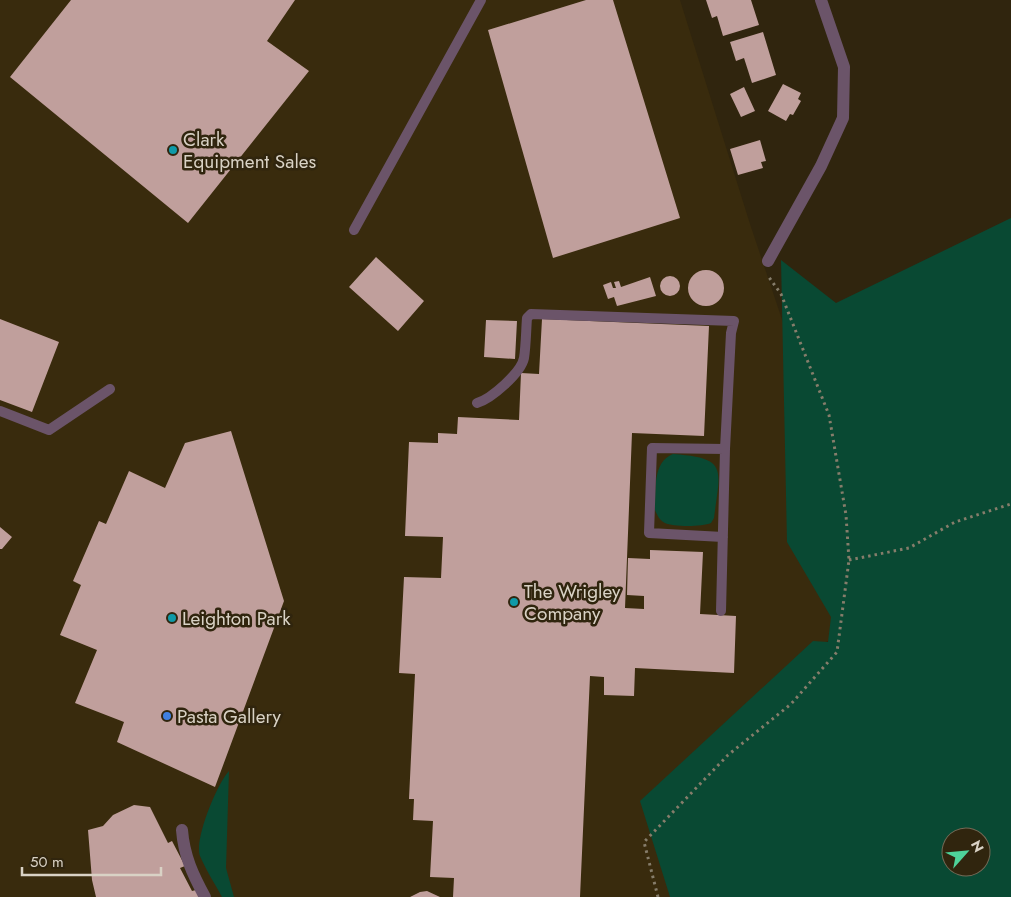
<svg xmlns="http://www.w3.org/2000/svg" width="1011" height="897" viewBox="0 0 1011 897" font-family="Jost,sans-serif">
	<rect width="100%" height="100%" fill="#30250e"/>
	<path fill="#392b0d" d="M0 0H680L750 224 881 615 822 644 672 897H0Z"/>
	<path fill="#094933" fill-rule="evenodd" d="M1011 218V897H670L640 801 813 641 828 642 831 617 787 542 781 260 836 303ZM951 837H981V867H951Z
		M673 454C729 458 720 469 714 518L711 523C702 527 673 527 665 523 660 521 657 515 655 510 656 491 652 462 673 454Z
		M229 771 226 868 234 897H222C215 884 206 870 200 856 194 839 217 784 229 771Z"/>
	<path fill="#c09f9c" d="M71 0H295L267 41 309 71 188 223 10 77Z
		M586 0H613L680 218 553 258 488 30Z
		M706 0H751L759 25 723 36 717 16 712 18Z
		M763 32 776 75 752 83 744 58 736 61 730 42Z
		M783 84 801 93 798 99 801 101 793 115 790 114 786 121 768 111Z
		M744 87 755 111 741 117 730 94Z
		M760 140 766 161 761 162 763 168 738 175 730 149Z
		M376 257 424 301 398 331 349 287Z
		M688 288a18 18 0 1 1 36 0a18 18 0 1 1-36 0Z
		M660 286a10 10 0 1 1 20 0a10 10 0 1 1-20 0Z
		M650 277 656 296 617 306 614 297 608 299 603 285 611 282 613 288H616L614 282 619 281 621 287Z
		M0 319 59 342 32 412 0 400Z
		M542 319 709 326 704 436 632 433 625 608 644 609V596L627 595 628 558 650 559V550L703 552 700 614 736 616 734 673 635 668 634 696 604 695V677L590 676 580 897H453L454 878 430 877 433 821 413 820 414 799H409L415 674 399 673 404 577 441 578 443 537 405 536 409 442 438 443V433L457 434 458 417 519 420 521 373 539 374Z
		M486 320 517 321 515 359 484 357Z
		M231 431 284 601 215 787 117 742 124 722 75 703 97 650 60 635 81 585 73 581 99 521 106 524 129 471 165 488 185 443Z
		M0 527 12 537 2 549H0Z
		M134 805 150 807 168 843 172 841 185 866 180 868 192 891 196 890 199 897H96L92 880 88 830 103 826 113 815Z
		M427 891 440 897H410L420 892Z"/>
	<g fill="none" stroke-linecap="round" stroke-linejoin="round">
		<path stroke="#867d6b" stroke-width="3" stroke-dasharray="2.5 4" stroke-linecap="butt" d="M849 560 909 548 955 522 1011 504
			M658 897 644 842 728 755 791 704 837 652 849 560 846 515 829 415 781 294 768 276"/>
		<path stroke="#6b5469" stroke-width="10" d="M354 230 481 0
			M477 403C491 399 521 373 524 358 526 345 526 331 527 318L531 314 734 321 731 333 725 449 721 611
			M0 411 49 430 110 389
			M723 537 649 533 652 448 725 449"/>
		<path stroke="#6b5469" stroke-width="12" d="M768 261 821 166 843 118 844 67 821 0
			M182 830C184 856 193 875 205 897"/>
	</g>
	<g fill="#0f9aa8" stroke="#30250e" stroke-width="2">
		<circle cx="173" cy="150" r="5"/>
		<circle cx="514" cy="602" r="5"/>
		<circle cx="172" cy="618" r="5"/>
	</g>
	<circle fill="#3f7fe0" stroke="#30250e" stroke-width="2" cx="167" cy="716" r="5"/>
	<g text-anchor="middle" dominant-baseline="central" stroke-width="5" stroke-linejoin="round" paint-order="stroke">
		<g font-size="19" fill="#d9d2c5" stroke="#30250e" text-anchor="start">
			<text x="183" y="139">Clark<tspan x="183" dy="22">Equipment Sales</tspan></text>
			<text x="524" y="591">The Wrigley<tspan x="524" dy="22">Company</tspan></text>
			<text x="182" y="618">Leighton Park</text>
			<text x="177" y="716">Pasta Gallery</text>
		</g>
	</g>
	<g transform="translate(966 852) rotate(63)"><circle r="24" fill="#30250e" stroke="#746a57"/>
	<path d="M0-4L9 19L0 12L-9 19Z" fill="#4ed39a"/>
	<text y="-8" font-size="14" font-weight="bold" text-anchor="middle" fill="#d9d2c5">N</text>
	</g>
	<path d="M22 867v8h139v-8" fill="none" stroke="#d9d2c5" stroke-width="2.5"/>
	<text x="30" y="867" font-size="15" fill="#d9d2c5" stroke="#30250e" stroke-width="4" paint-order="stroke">50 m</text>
</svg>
